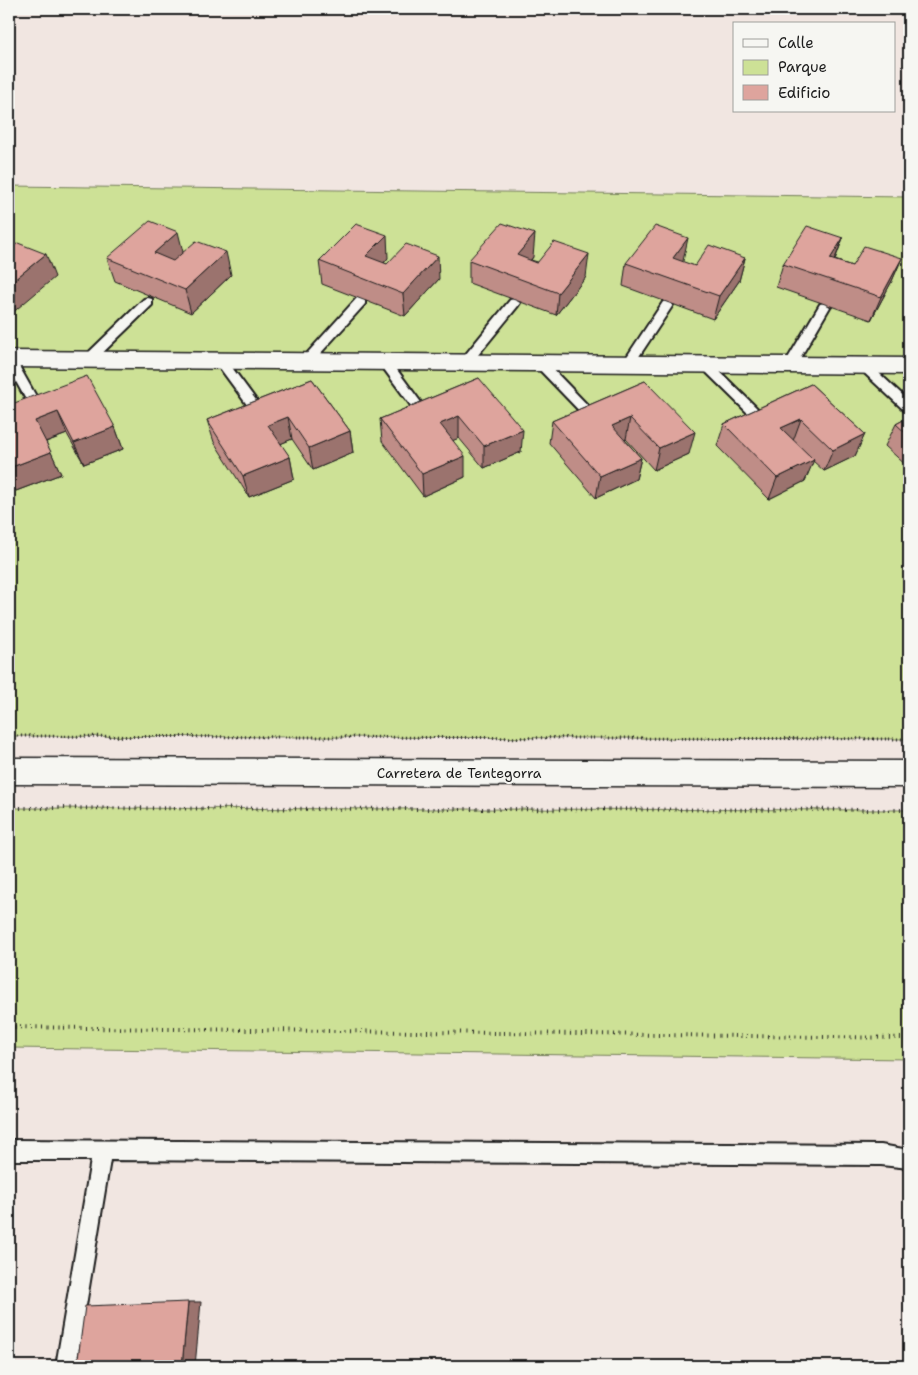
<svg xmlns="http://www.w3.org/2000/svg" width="918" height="1375" viewBox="0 0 918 1375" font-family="'Shantell Sans',sans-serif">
	<rect width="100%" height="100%" fill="#f1e6e1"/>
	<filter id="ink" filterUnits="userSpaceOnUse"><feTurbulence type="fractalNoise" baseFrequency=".02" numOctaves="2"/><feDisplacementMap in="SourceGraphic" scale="10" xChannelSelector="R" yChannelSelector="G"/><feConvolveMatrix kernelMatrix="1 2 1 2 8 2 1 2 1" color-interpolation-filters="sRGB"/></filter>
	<g filter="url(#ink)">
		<path fill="#cde196" stroke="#747e59" d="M9 186 909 197V739L9 736Z
			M9 808 909 810V1059L9 1048Z"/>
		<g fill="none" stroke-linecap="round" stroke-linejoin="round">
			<defs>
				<path id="service" d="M361 297 365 298V304L310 365H302L300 362 302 359 357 298Z
					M148 298 152 299V305L92 363H84L82 360 84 357 144 299Z
					M514 299 520 303 518 306 469 366H461L459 363 461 360 510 300Z
					M667 301 673 305 632 367H624L622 364 624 361 663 302Z
					M824 303 830 307 796 365 790 369 786 368 784 365 820 304Z
					M9 355 15 359 46 414 44 417H36L34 414 9 369Z
					M221 357 225 358 267 415 269 418 267 421H259L217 364 215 361 217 358Z
					M385 358 389 359 431 416 433 419 431 422H423L381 365 379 362 381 359Z
					M540 359 544 360 598 416 600 419 598 422H590L536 366 534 363 536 360Z
					M705 360 709 361 766 417 768 420 766 423H758L701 367 699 364Z
					M863 361 867 362 909 401V412L905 411 859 368 857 365Z
					M9 1140 881 1145 909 1150V1168L881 1165 110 1160 76 1366H56L91 1160H9Z"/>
				<path id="minor" d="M9 351 909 358V374L9 367Z"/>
				<path id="secondary" d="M9 758 909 761V787L9 784Z"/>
			</defs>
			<use href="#service" stroke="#1c1c1c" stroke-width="4"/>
			<use href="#minor" stroke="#1c1c1c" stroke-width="3"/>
			<use href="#secondary" stroke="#1c1c1c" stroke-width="3"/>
			<path stroke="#1c1c1c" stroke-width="3" stroke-dasharray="1 3" stroke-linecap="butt" d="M9 736 909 739"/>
			<path stroke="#1c1c1c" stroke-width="4" stroke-dasharray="1 4.5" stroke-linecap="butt" d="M9 808 909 810
				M9 1027 909 1038"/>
			<use href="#service" fill="#f6f6f2" fill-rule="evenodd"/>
			<use href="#minor" fill="#f6f6f2" fill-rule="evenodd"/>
			<use href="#secondary" fill="#f6f6f2" fill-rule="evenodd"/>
		</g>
		<path fill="#bf8d87" stroke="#1c1c1c" d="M843 238 835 260 852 266 902 258 892 281 871 320 776 287 783 264Z
			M183 252 231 275 191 313 115 281 107 258Z
			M533 257 531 260 586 277 556 315 469 283V260Z
			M388 258 384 263 439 279 405 316 322 284 319 261Z
			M745 258 739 281 713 319 623 286 626 263 683 261 682 262 695 266Z
			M479 378 521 452 484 468 459 438 453 440 465 477 423 496 382 441 380 419Z
			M312 379 350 431 353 453 313 470 292 439 280 444 290 457 294 479 249 497 214 442 207 420Z
			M645 381 689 454 654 470 626 439 625 440 641 458 636 479 596 498 549 443 552 421Z
			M811 384 865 434 855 456 824 471 813 461 805 481 769 499 717 446 724 424Z
			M9 405 115 427 123 449 84 464 67 434 46 442 61 474 16 491 9 479Z
			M909 417V468L885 446 896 424Z"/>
		<path fill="#9b736e" stroke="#1c1c1c" d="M178 232 184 256 160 276 154 253Z
			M535 234 533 257 516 278 517 255Z
			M387 235 388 258 369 279 366 256Z
			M688 238 683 261 670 279 673 258Z
			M843 238 834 261 830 259Z
			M226 252 231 275 191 313 185 290Z
			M46 254 55 277 11 314 9 310V284Z
			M589 254 586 277 556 315 558 293Z
			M438 256 439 279 405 316 403 294Z
			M745 258 739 281 713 319 719 296Z
			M902 258 892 281 871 320 881 297Z
			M58 412 67 434 45 442 35 421Z
			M459 416V438L440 446V424Z
			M288 417 292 439 273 447 268 425Z
			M630 418 626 439 608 448 612 426Z
			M801 419 793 441 781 428Z
			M115 427 123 449 84 464 74 443Z
			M523 430 521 452 484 468V446Z
			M350 431 353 453 313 470 309 448Z
			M695 432 689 454 654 470 659 448Z
			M865 434 855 456 824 471 833 450Z
			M51 452 61 474 16 491 9 479V468Z
			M465 456V477L423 496 422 474Z
			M290 457 294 479 249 497 243 476Z
			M641 458 636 479 596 498 600 476Z
			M814 460 805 481 769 499 777 478Z
			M188 1302H201L195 1366H182Z"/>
		<path fill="#dea49d" stroke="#1c1c1c" d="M150 221 178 232 154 253 173 261 196 241 226 252 185 290 107 258Z
			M502 223 535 234 517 255 537 263 554 242 589 254 558 293 469 260Z
			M356 224 387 235 366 256 387 264 406 244 438 256 403 294 319 261Z
			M655 226 688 238 673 258 695 266 709 245 745 258 719 296 626 263Z
			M807 226 843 238 830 259 852 266 864 246 902 258 881 297 783 264Z
			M18 243 46 254 9 284V250Z
			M87 376 115 427 74 443 58 412 35 421 51 452 9 468V405Z
			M479 378 523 430 484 446 459 416 440 424 465 456 422 474 380 419Z
			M312 379 350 431 309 448 288 417 268 425 290 457 243 476 207 420Z
			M645 381 695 432 659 448 630 418 612 426 641 458 600 476 552 421Z
			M811 384 865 434 833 450 801 419 781 428 814 460 777 478 724 424Z
			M909 417V436L896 424Z
			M188 1302 182 1366H77L85 1306Z"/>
	</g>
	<g text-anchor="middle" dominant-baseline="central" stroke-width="4" stroke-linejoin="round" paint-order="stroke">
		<g font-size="14" fill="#1c1c1c" stroke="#f6f6f2">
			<text x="459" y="773">Carretera de Tentegorra</text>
		</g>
	</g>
	<rect width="918" height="1375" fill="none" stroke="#f6f6f2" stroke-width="30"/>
	<rect x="15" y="15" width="888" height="1345" fill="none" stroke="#1c1c1c" stroke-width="2" filter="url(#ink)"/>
	<rect x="733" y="22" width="162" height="90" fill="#f6f6f2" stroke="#9f9f9c"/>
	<rect x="743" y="39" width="25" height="8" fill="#f6f6f2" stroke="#9f9f9c"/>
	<text x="778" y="48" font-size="15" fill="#1c1c1c">Calle</text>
	<rect x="743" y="60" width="25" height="15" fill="#cde196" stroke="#9f9f9c"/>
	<text x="778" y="72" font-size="15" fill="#1c1c1c">Parque</text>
	<rect x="743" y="85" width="25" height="15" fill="#dea49d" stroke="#9f9f9c"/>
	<text x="778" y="98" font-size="15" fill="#1c1c1c">Edificio</text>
</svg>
